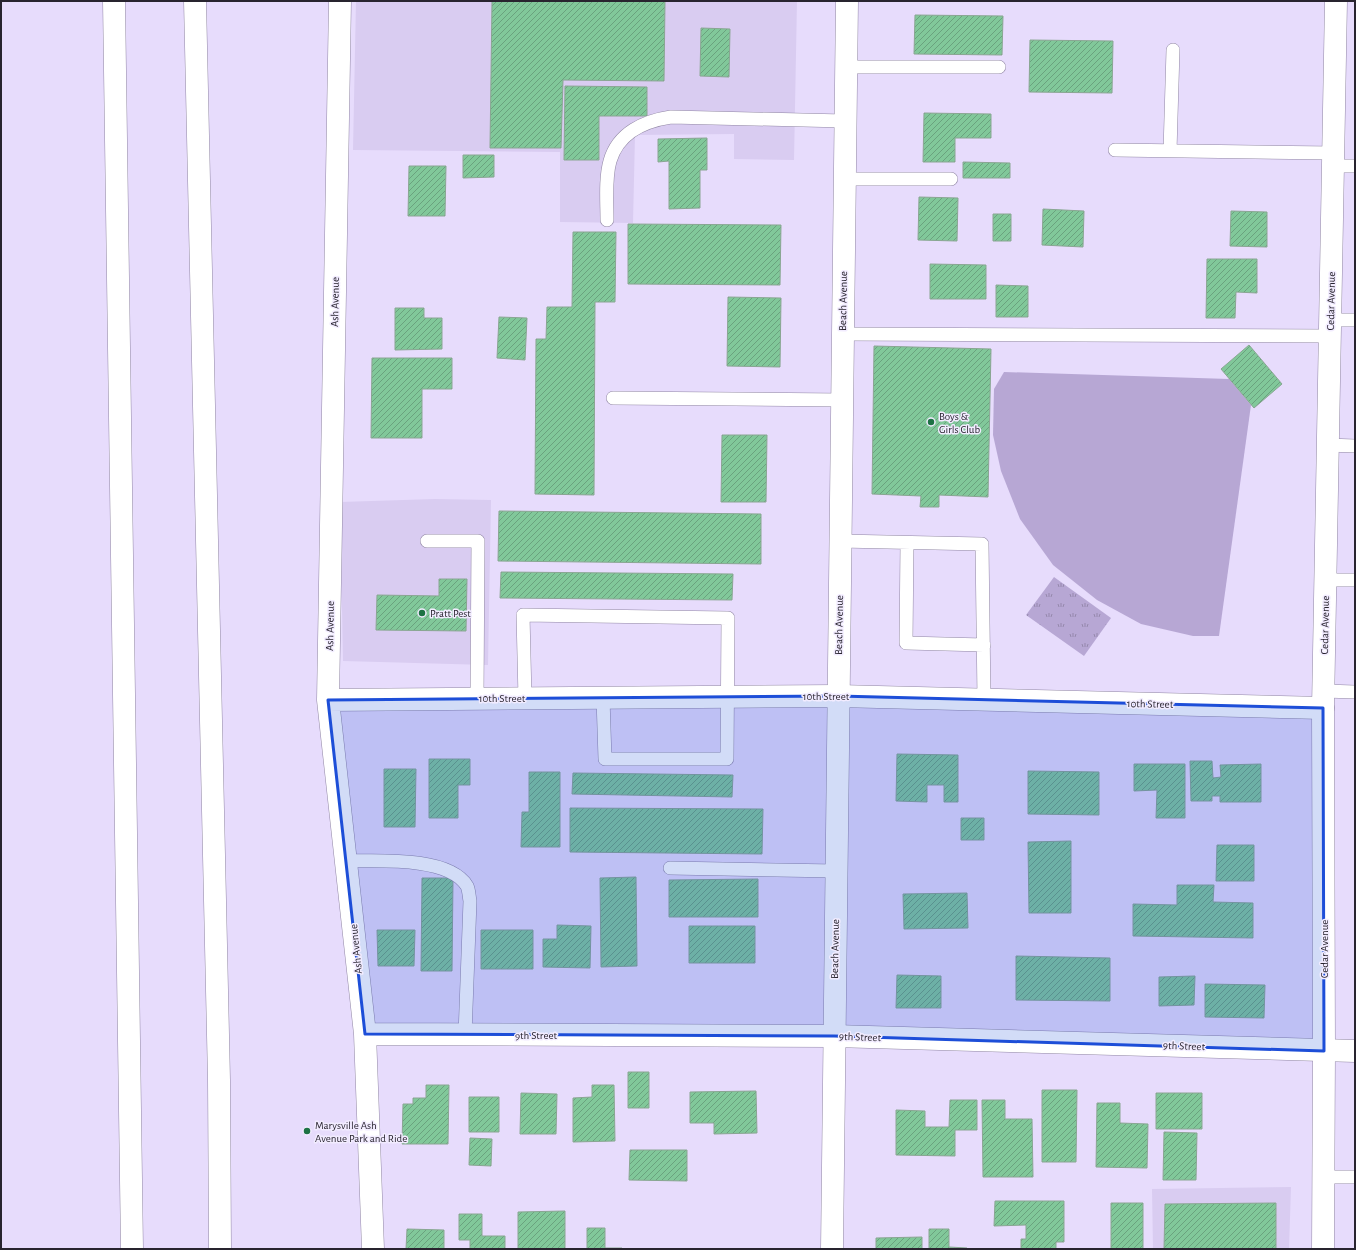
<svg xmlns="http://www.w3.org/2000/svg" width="1356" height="1250" viewBox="0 0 1356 1250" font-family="'Alegreya Sans',sans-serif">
	<defs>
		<pattern id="park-tufts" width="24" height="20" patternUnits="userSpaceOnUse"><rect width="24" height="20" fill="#b7a7d4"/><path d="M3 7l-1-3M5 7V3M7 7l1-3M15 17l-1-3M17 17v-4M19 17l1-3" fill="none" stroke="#9588ac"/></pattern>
		<pattern id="building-hatch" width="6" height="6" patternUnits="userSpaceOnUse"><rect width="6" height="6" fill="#81c89a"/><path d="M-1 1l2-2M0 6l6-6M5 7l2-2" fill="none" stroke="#6aa27e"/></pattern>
	</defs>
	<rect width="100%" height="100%" fill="#e7dcfc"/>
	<path fill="#d9ccf1" d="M356 1H797L794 160 734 159V134L635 135 633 223 560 222V152L353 150Z
		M435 499 491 500 488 665 343 661 340 502Z
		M1291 1187 1289 1249H1153L1152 1189Z"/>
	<path fill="url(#park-tufts)" d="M1054 577 1111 618 1084 656 1026 615Z"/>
	<path fill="#b7a7d4" d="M1004 372 1229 379 1251 405 1219 636H1193L1141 624 1097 600 1053 565 1020 519 1001 471 993 435 994 389Z"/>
	<path fill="url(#building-hatch)" stroke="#89a692" d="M492 1H665L664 81 563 80 561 148H490Z
		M915 15 1003 16 1002 55 914 54Z
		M701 28 730 29 729 77 700 76Z
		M1030 40 1113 41 1112 93 1029 92Z
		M565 86 647 87V116H599V160H564Z
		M924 113 991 114V138H955V162H923Z
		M707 138V170H700V208L669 209V161L658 162V139Z
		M463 155H494V177L463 178Z
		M963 162 1010 163V178H963Z
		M409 166H446L445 216H408Z
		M919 197 958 198 957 241 918 240Z
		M1043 209 1084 211 1083 247 1042 245Z
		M1231 211 1267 212V247L1230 246Z
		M993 214H1011V241H993Z
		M628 224 781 225 780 285 628 284Z
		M573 232H616L615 302H595L594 495 535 494 536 339H546L547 307H572Z
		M1207 259H1257V293L1236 292 1235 318H1206Z
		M930 264 986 265V299H930Z
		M996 285 1028 286V317H996Z
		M728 297 781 298 780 367 727 366Z
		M395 308H424V318H442V349L395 350Z
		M499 317 527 318 525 360 497 358Z
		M1249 345 1282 384 1254 408 1221 369Z
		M874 346 991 349 988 497 939 495V507H920L921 496 872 494Z
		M372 358H452V389H422V438H371Z
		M722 435H767L766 502H721Z
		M499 511 761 514V564L498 561Z
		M501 572 733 574 732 600 500 598Z
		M439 579H467L466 631 376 630 377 595 439 596Z
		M897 754 958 755V802H944V785H927V802L896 801Z
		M429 759H470V785H458V818H429Z
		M1190 761H1212L1213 778 1221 777 1220 765 1261 764V802H1220V796H1212V801H1191Z
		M1134 764H1185V818H1156L1157 790 1134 791Z
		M384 769H416L415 827H384Z
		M1028 771 1099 772V815L1028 814Z
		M529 772H560V847H521L522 812H529Z
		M573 773 733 775 732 797 572 794Z
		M570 808 763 809 762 854 570 852Z
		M961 818H984V840H961Z
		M1071 841V913H1029L1028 842Z
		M1217 845H1254V881H1216Z
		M636 877 637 966 601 967 600 878Z
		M422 878H453L452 971H421Z
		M758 879V917H669V880Z
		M1177 885H1214L1213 902 1253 903V938L1133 936V904L1177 905Z
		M967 893 968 928 904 929 903 894Z
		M557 925 591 926 590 968 543 967V939H557Z
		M689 926H755V963H689Z
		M377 930H415L414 966H378Z
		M481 930H533V969H481Z
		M1016 956 1110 958V1001L1016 1000Z
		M897 975 941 976V1008H896Z
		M1195 976 1194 1005 1159 1006V977Z
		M1205 984 1265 985 1264 1018 1205 1017Z
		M628 1072H649V1108H628Z
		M426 1085H449L448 1144H402L403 1104H413V1098H426Z
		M592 1085H614L615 1141 573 1142V1098L592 1097Z
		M1042 1090H1077L1076 1162H1042Z
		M756 1091 757 1133 714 1134V1123H690V1092Z
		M521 1093 557 1094 556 1134H520Z
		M1156 1093H1202V1129H1156Z
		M469 1097H499V1132H469Z
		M950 1100H977V1130H955V1156L896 1155V1110L925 1111V1127H949Z
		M982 1100H1005V1119H1032L1033 1177H983Z
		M1097 1103H1120V1123L1148 1124 1147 1168 1096 1167Z
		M1164 1132 1197 1133 1196 1180H1163Z
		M470 1138 492 1139 491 1166 469 1165Z
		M630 1150H687V1181L629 1180Z
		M995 1201H1064V1242H1056V1249H1021V1239H1026V1225L994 1226Z
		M1111 1203H1143V1249H1111Z
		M1276 1203V1249H1164L1165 1204Z
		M565 1211V1249H518V1212Z
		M459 1214H482V1236H505V1249H470V1240H459Z
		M587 1228H605V1248H622V1249H587Z
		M407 1229 444 1230V1249H406Z
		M929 1229H949V1247L967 1248V1249H929Z
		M922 1237V1249H876V1238Z"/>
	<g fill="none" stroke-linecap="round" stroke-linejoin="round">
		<defs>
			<path id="lane" d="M846 67H999
				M1115 150 1333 153
				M1170 151 1173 50
				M1333 166H1355
				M844 179H951
				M607 220C607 202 605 178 610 161 618 133 644 121 671 117L844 121
				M1330 320H1355
				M842 334 1330 336
				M613 398 842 400
				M1327 445 1355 446
				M427 541H478L477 699
				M840 541 982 544 984 700
				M907 543 906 643 984 645
				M1325 580H1355
				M1324 691 1355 692
				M525 698 523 615 728 618 727 759H605L603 698
				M346 861C376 861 449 856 467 886 469 890 469 896 470 901L465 1035
				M670 868 836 871
				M1323 1177H1355"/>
			<path id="street" d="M340 1 328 700 365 1034 373 1249
				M328 700 838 696 1323 708
				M365 1034 834 1036 1355 1051"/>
			<path id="secondary" d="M832 1249 847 1
				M1323 1249 1324 1051 1323 708 1336 1"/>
			<path id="highway" d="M114 1 132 1249
				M195 1 219 1080 220 1249"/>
		</defs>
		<use href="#lane" stroke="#9187a4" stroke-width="14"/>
		<use href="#street" stroke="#9187a4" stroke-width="23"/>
		<use href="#secondary" stroke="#9187a4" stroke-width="23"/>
		<use href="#highway" stroke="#9187a4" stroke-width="23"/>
		<use href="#lane" stroke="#fff" stroke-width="13"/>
		<use href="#street" stroke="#fff" stroke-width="22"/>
		<use href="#secondary" stroke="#fff" stroke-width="22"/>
		<use href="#highway" stroke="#fff" stroke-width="22"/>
	</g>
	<path fill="#1d4ed8" fill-opacity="0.2" stroke="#1d4ed8" stroke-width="3" stroke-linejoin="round" d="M838 696 1323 708 1324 1051 834 1036 365 1034 328 700Z"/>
	<g fill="#1d7244" stroke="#f2ecff" stroke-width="1.5">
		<circle cx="931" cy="422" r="4"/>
		<circle cx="422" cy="613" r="4"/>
		<circle cx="307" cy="1131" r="4"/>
	</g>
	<g text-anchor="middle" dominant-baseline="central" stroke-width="3" stroke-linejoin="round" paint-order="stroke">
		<g font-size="11" fill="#28242f" stroke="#f2ecff">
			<text transform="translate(843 301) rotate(-89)">Beach Avenue</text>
			<text transform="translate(1331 301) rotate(-89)">Cedar Avenue</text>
			<text transform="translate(335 302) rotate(-89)">Ash Avenue</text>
			<text transform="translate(839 625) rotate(-89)">Beach Avenue</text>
			<text transform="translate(1325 625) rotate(-89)">Cedar Avenue</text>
			<text transform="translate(330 626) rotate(-89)">Ash Avenue</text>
			<text x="826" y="696">10th Street</text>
			<text x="502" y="698">10th Street</text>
			<text transform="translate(1150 704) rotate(1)">10th Street</text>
			<text transform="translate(356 949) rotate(-96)">Ash Avenue</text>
			<text transform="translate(835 949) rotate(-89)">Beach Avenue</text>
			<text transform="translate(1324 949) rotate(-90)">Cedar Avenue</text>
			<text x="536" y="1035">9th Street</text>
			<text transform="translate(860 1037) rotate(2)">9th Street</text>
			<text transform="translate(1184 1046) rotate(2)">9th Street</text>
		</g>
		<g font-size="11" fill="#28242f" stroke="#f2ecff" text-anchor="start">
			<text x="939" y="416">Boys &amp;<tspan x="939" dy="13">Girls Club</tspan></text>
			<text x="430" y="613">Pratt Pest</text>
			<text x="315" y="1125">Marysville Ash<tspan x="315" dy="13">Avenue Park and Ride</tspan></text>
		</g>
	</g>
	<rect width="1356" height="1250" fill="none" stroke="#28242f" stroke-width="4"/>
</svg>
